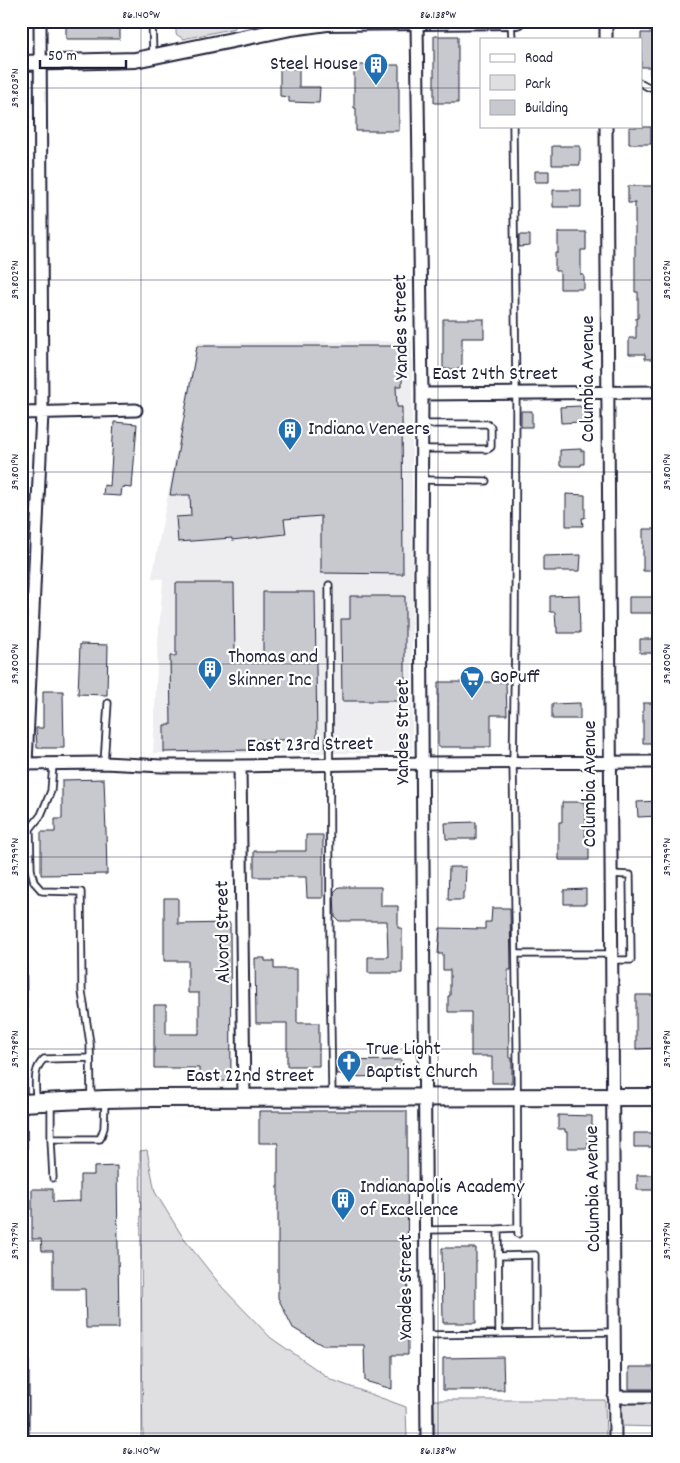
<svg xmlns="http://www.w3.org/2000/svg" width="680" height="1463" viewBox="0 0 680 1463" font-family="Dekko,sans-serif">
	<rect width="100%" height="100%" fill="#fff"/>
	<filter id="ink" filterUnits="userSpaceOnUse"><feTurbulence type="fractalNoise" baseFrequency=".02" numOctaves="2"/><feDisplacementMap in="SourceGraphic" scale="10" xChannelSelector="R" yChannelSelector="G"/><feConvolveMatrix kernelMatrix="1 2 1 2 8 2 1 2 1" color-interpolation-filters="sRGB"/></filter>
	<g filter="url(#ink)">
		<path fill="#eeeef1" d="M412 341V753H153L158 642 163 579 152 578 197 343Z"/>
		<path fill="#dfdfe2" stroke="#80808e" d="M176 21H238L235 28 183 39 176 34Z
			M147 1150 155 1192 184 1239 222 1287 271 1338 332 1380 406 1407 407 1439 298 1440 284 1442H143L140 1151Z
			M434 1400H605L606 1442H435Z
			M624 1402 659 1403V1427L621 1426 620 1411Z"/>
		<path fill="#c8c8cf" stroke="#22223b" d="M66 21H120V39H66Z
			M641 33H659V75H650V67H641Z
			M434 36H458V103H434Z
			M354 65H399V131H356V108H354Z
			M280 68 299 69V87H320L319 103 289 102V97L280 96Z
			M629 127H651V144H629Z
			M552 146H580V165H552Z
			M535 171H549V182H535Z
			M628 186H659V359H645V354H629V338H636V318H638V292H635V203H628Z
			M553 190H581V207H553Z
			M558 232H586V250H581V275H584V289H560V271H555V253H558Z
			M519 235H530V246L519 247Z
			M443 319H484V338H462V369H443Z
			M197 346H402V386H396L397 407H402L403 574 321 573V516L284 519 286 534 232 540V538L178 542 176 517 191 516 190 495H170Z
			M580 406 581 408H584V420L581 421V422L561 423 560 407Z
			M521 411H532V427H521Z
			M114 422 137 424 132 488 122 487 121 496 103 495 104 485 110 486Z
			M581 449V451H584V464H581V466H560V450Z
			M566 494 585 495V518H582L583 526H566Z
			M643 529H659V571H643Z
			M581 555 580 571H543V556Z
			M176 583H234L235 655H263V592H315L317 740H250V750L164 752V725H171L170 656H176Z
			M579 595 580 633H557V627H556L555 612H550V596Z
			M350 596H405V701H342L341 619H350Z
			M629 597H658V613H629Z
			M640 639H659V653H640Z
			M80 644 108 645 107 695 78 694Z
			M438 682H506L507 715H491V747H438Z
			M43 691H63L64 748H37L36 728H43Z
			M580 703V719H552V704Z
			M643 703H659V743H643Z
			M104 779 106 832 107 874 41 875V832H55V819H62V780Z
			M659 801V816L638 817 637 802Z
			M562 802H584V806H586L585 843H589V860H559V822H562Z
			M476 822V839H446L445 823Z
			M306 835H323V898H307L306 877H254V851H306Z
			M449 867H466L465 892H463V900H448Z
			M339 887H381V906H398V928H402V973H368V957H388L387 921H339L335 917 334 892Z
			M586 889V904H564V890Z
			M164 898H178V924L230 923 231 1081H199V1068H154V1005H166V1034H199V993H188V961H164Z
			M492 908H510L511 970H508L509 1058H512V1083H492V1057H487V1056H471V1012H448V996H450V970H443V954H438L440 928 485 929V922H491Z
			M255 958H265V961H274V969H297V1023H319V1066H287V1023H256Z
			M636 995H659V1048L636 1049Z
			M401 1060V1076L347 1077V1074H336V1061Z
			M259 1111H407L408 1355H392V1389L365 1381 364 1345H322L293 1328 278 1298V1143H259Z
			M558 1115 592 1116V1128L588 1129V1148H567V1132H565V1129H558Z
			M634 1133H659V1147H634Z
			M117 1166 119 1328H86L85 1289H53V1251H42L41 1239H32V1189H53V1202L80 1201V1175H94V1167Z
			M637 1175H659V1190H637Z
			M442 1248H476V1323H443Z
			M503 1357 504 1390H443V1358Z
			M629 1367H654V1372H659V1389H629Z"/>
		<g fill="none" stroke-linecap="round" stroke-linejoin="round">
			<defs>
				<path id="service" d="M152 21 153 55
					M511 21 512 39
					M641 83 648 87H659
					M513 126 516 393 515 639 513 763 517 1044 518 1234
					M422 449H488L491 447V427L487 424H422
					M422 480 486 481
					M329 585 330 963 332 1096
					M104 763 108 703
					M53 764 51 791 41 815 30 829 31 869 34 882 42 891 81 892 82 992 90 1043 91 1098
					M21 769 22 795 24 1334 25 1364V1442
					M610 874 630 875 631 960H611
					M516 954H611
					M36 1100C36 1085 32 1070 44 1059L90 1058
					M51 1104V1139
					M53 1178 51 1139H100L104 1128 105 1101
					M498 1229 518 1228
					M426 1230 498 1229 499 1334
					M499 1256 535 1255V1333
					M426 1335 614 1332"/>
				<path id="minor" d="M606 21V39
					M417 23 422 394 421 574 427 1442
					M606 126 615 1442
					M422 394 659 392
					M21 413 136 410
					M21 764 104 763 162 766H240L422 763 659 762
					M26 764 42 413 40 21
					M240 766 244 1098
					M614 1397H659"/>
				<path id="tertiary" d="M21 63 135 60 291 28 327 23 517 21"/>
				<path id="secondary" d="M21 1103 105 1099 154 1098 659 1097"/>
			</defs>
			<use href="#service" stroke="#22223b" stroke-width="9"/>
			<use href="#minor" stroke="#22223b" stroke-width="15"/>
			<use href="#tertiary" stroke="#22223b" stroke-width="18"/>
			<use href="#secondary" stroke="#22223b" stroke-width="20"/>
			<use href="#service" stroke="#fff" stroke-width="5.5"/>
			<use href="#minor" stroke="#fff" stroke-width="11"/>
			<use href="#tertiary" stroke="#fff" stroke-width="14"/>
			<use href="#secondary" stroke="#fff" stroke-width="16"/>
		</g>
	</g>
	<path fill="none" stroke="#22223b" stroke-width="1" stroke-opacity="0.45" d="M141 21V1442M438 21V1442M21 88H481M641 88H659M21 280H659M21 472H659M21 664H659M21 857H659M21 1049H659M21 1241H659M21 1433H659"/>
	<defs>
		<symbol id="building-pin" viewBox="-11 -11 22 30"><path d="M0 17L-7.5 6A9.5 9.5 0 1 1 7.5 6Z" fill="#1f6fb2" stroke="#fff"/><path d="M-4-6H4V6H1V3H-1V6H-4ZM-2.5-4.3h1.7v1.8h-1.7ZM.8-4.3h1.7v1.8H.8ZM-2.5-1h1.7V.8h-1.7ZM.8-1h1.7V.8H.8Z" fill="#fff"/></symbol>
		<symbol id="supermarket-pin" viewBox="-11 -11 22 30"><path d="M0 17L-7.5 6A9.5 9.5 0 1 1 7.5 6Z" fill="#1f6fb2" stroke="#fff"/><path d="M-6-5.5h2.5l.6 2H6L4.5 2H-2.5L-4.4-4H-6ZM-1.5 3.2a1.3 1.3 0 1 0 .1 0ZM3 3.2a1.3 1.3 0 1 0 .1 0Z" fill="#fff"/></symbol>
		<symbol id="church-pin" viewBox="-11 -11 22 30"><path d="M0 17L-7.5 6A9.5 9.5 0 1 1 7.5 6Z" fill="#1f6fb2" stroke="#fff"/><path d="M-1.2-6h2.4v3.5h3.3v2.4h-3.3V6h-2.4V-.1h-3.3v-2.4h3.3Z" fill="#fff"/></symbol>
	</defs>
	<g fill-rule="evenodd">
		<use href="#building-pin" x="362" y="51" width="28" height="38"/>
		<use href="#building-pin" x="276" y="416" width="28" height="38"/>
		<use href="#building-pin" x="196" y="655" width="28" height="38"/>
		<use href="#supermarket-pin" x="458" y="664" width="28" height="38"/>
		<use href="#church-pin" x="335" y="1048" width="28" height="38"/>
		<use href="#building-pin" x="329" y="1186" width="28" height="38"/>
	</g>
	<g text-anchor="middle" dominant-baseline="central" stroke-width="4.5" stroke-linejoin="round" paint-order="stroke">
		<g font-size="20" fill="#22223b" stroke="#fff" text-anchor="start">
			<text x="358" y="65" text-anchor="end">Steel House</text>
			<text x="308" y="430">Indiana Veneers</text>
			<text x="228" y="658">Thomas and<tspan x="228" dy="23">Skinner Inc</tspan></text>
			<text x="490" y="678">GoPuff</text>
			<text x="366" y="1050">True Light<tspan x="366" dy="23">Baptist Church</tspan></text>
			<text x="360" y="1188">Indianapolis Academy<tspan x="360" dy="23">of Excellence</tspan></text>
		</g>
		<g font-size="20" fill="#22223b" stroke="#fff">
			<text transform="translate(402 327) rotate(-91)">Yandes Street</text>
			<text x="495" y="375">East 24th Street</text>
			<text transform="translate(589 379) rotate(-90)">Columbia Avenue</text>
			<text transform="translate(404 732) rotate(-90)">Yandes Street</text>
			<text transform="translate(310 746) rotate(-1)">East 23rd Street</text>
			<text transform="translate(591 784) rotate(-90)">Columbia Avenue</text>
			<text transform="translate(224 932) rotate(-91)">Alvord Street</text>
			<text x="250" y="1077">East 22nd Street</text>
			<text transform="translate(594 1189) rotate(-91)">Columbia Avenue</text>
			<text transform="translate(407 1287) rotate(-90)">Yandes Street</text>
		</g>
	</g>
	<rect width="680" height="1463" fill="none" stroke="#fff" stroke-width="55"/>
	<rect x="480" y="38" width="162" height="90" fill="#ffffff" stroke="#a7a7b1"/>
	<rect x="490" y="54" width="25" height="8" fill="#ffffff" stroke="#a7a7b1"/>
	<text x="525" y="62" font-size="15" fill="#22223b">Road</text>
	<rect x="490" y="75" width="25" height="15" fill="#dfdfe2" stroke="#a7a7b1"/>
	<text x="525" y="88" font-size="15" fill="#22223b">Park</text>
	<rect x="490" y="100" width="25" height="15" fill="#c8c8cf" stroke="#a7a7b1"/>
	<text x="525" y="112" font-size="15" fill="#22223b">Building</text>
	<path d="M40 60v8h86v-8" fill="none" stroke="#22223b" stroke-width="2.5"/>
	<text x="48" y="60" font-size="15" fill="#22223b" stroke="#ffffff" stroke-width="4" paint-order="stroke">50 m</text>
	<rect x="28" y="28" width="624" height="1408" fill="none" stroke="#22223b" stroke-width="2"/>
	<g font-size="12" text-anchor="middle" fill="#22223b">
		<text x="141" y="18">86.140°W</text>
		<text x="438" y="18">86.138°W</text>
		<text transform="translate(14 88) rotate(-90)" y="4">39.803°N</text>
		<text transform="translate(14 280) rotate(-90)" y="4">39.802°N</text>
		<text transform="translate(666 280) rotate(-90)" y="4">39.802°N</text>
		<text transform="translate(14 472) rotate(-90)" y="4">39.801°N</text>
		<text transform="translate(666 472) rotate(-90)" y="4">39.801°N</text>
		<text transform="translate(14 664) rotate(-90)" y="4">39.800°N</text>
		<text transform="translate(666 664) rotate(-90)" y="4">39.800°N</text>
		<text transform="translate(14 857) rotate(-90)" y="4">39.799°N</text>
		<text transform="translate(666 857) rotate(-90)" y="4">39.799°N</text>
		<text transform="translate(14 1049) rotate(-90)" y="4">39.798°N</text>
		<text transform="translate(666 1049) rotate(-90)" y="4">39.798°N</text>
		<text transform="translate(14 1241) rotate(-90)" y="4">39.797°N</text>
		<text transform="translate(666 1241) rotate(-90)" y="4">39.797°N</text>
		<text x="141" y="1454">86.140°W</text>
		<text x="438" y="1454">86.138°W</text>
	</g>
</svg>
